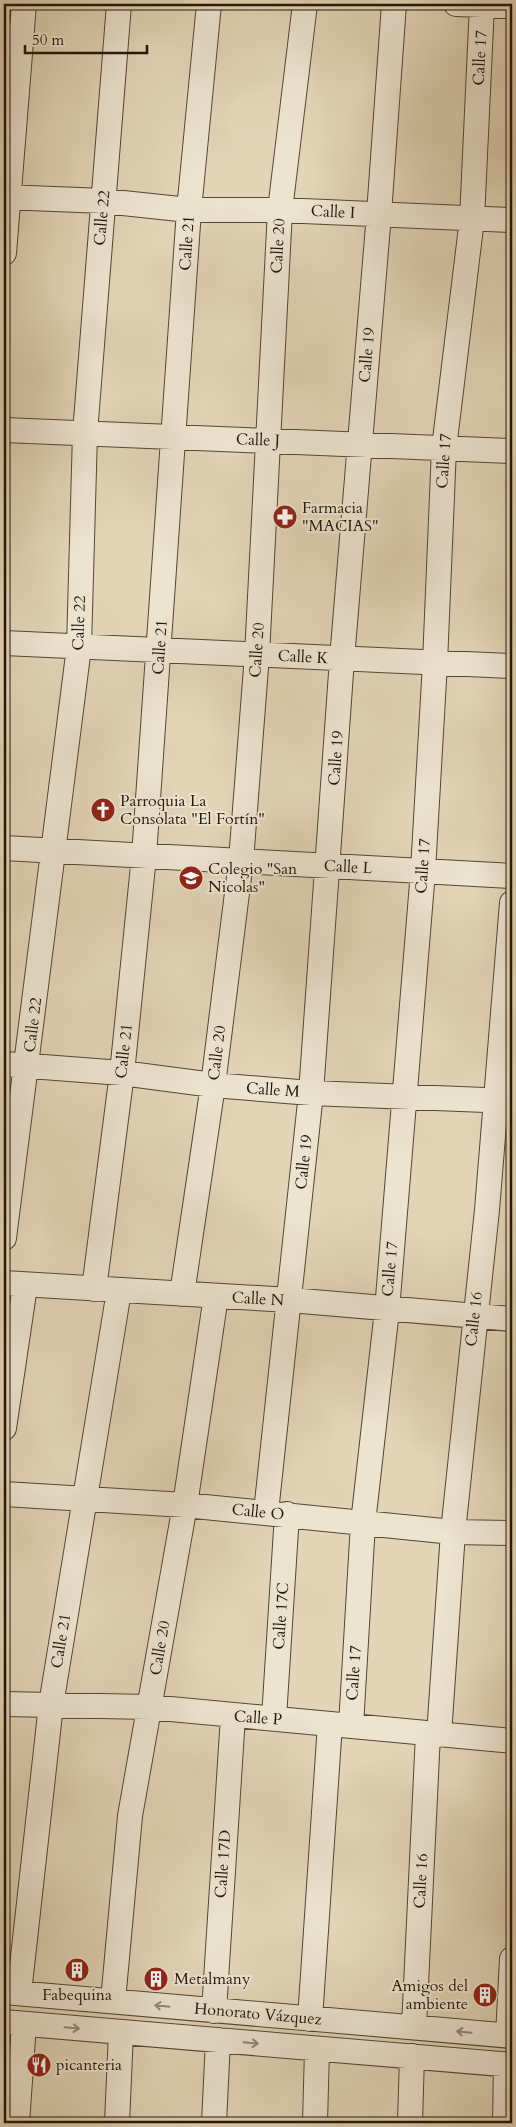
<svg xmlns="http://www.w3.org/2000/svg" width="516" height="2127" viewBox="0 0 516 2127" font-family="Cardo,serif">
	<rect width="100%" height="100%" fill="#e2d4b7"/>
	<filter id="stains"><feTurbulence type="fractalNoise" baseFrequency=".004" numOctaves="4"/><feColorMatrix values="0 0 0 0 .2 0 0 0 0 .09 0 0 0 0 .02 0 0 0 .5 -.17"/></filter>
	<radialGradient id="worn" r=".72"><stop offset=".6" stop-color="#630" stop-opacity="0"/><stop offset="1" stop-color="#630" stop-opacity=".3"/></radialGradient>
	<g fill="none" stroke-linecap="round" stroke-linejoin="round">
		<defs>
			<path id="minor" d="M456 4 512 6
				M4 197 104 201 189 210H280L512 220
				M4 253 24 4
				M4 430 512 451
				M4 643 512 666
				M4 848 512 876
				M4 1064 122 1073 213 1085 311 1093 512 1101
				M4 1238 79 647 85 433 119 4
				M4 1283 290 1300 512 1319
				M94 1289 122 1073 144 856 189 210 209 4
				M182 1294 213 1085 241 861 257 655 280 210 305 4
				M4 1428 25 1286
				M4 1494 185 1505 453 1532 512 1533
				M266 1512 311 1093 342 659 379 214 394 4
				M4 1704 149 1707 512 1741
				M274 1718 287 1514
				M351 1726 363 1523 387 1310 423 871 435 663 444 448 472 219 482 5
				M439 1735 453 1532 487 1210 512 903
				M4 1992 512 2036
				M19 1993 51 1705 119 1291
				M113 2001 130 1816 185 1505 216 1296
				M214 2011 233 1716
				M310 2019 330 1724
				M4 2022 512 2065
				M414 2027 428 1734
				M508 2036 512 1959
				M17 2123 24 2024
				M117 2123 121 2032
				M214 2123 218 2040
				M315 2123 317 2049
				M410 2123 412 2056
				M505 2123 506 2064"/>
		</defs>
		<use href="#minor" stroke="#544634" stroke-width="26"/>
		<use href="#minor" stroke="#ece3d0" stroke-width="24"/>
	</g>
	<defs><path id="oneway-shaft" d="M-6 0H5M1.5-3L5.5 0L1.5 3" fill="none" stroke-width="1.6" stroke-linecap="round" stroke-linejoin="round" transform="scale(1.25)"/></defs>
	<g stroke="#928776">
		<use href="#oneway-shaft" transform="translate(162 2006) rotate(-174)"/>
		<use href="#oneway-shaft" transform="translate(72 2028) rotate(5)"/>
		<use href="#oneway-shaft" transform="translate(464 2032) rotate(-175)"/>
		<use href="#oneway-shaft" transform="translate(251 2043) rotate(5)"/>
	</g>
	<defs>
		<symbol id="pharmacy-disc" viewBox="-11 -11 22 22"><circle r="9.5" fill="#8f2418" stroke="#ece3d0"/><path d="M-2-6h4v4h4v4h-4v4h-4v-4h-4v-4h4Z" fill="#fff"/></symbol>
		<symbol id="church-disc" viewBox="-11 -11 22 22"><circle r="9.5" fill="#8f2418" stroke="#ece3d0"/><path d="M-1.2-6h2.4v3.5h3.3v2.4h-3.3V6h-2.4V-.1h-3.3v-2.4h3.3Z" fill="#fff"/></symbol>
		<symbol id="school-disc" viewBox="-11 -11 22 22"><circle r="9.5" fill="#8f2418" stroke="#ece3d0"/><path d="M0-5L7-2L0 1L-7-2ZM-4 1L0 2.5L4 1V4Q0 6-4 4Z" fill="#fff"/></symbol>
		<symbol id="building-disc" viewBox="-11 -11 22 22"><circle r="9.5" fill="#8f2418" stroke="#ece3d0"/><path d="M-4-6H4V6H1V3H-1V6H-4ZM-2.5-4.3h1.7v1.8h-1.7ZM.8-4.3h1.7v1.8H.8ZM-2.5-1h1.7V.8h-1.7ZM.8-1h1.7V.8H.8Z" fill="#fff"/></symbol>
		<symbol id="restaurant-disc" viewBox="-11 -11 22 22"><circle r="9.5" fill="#8f2418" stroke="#ece3d0"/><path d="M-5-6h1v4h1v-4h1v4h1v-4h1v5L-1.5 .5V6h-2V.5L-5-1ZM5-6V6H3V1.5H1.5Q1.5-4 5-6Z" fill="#fff"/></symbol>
	</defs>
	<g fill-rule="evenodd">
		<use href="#pharmacy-disc" x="271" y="503" width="28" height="28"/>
		<use href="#church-disc" x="89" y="796" width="28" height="28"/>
		<use href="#school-disc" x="177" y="864" width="28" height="28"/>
		<use href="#building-disc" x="63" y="1956" width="28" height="28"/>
		<use href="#building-disc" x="142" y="1965" width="28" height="28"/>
		<use href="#building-disc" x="471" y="1981" width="28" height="28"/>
		<use href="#restaurant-disc" x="25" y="2051" width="28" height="28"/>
	</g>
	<g text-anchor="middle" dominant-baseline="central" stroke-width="4" stroke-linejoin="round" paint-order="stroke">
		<g font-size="16" fill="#241608" stroke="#ece3d0">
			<text transform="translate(480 58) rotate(-87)">Calle 17</text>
			<text transform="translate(333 212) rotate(3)">Calle I</text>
			<text transform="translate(102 218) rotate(-85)">Calle 22</text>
			<text transform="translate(187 243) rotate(-86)">Calle 21</text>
			<text transform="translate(278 246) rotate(-87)">Calle 20</text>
			<text transform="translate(367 355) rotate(-85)">Calle 19</text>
			<text transform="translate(258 440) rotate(2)">Calle J</text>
			<text transform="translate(444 461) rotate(-86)">Calle 17</text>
			<text transform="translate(79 623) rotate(-88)">Calle 22</text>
			<text transform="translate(160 647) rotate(-86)">Calle 21</text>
			<text transform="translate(257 650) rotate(-86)">Calle 20</text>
			<text transform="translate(303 657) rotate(3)">Calle K</text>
			<text transform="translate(336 758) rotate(-86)">Calle 19</text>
			<text transform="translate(423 866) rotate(-86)">Calle 17</text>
			<text transform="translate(348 867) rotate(3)">Calle L</text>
			<text transform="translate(33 1025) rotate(-83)">Calle 22</text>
			<text transform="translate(124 1051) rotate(-84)">Calle 21</text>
			<text transform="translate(217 1053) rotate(-83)">Calle 20</text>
			<text transform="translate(273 1090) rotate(4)">Calle M</text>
			<text transform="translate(304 1162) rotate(-84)">Calle 19</text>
			<text transform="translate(390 1269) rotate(-85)">Calle 17</text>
			<text transform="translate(258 1299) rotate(3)">Calle N</text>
			<text transform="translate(474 1319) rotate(-84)">Calle 16</text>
			<text transform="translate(258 1512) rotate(6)">Calle O</text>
			<text transform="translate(281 1616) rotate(-86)">Calle 17C</text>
			<text transform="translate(61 1641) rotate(-81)">Calle 21</text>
			<text transform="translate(160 1648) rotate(-80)">Calle 20</text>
			<text transform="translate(354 1673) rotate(-86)">Calle 17</text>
			<text transform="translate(258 1718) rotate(4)">Calle P</text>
			<text transform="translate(223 1864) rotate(-86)">Calle 17D</text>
			<text transform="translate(421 1881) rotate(-87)">Calle 16</text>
			<text transform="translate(258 2014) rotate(5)">Honorato Vázquez</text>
		</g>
		<g font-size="16" fill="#241608" stroke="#ece3d0" text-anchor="start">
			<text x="302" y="508">Farmacia<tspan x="302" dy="18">"MACIAS"</tspan></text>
			<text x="120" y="801">Parroquia La<tspan x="120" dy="18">Consolata "El Fortín"</tspan></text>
			<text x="208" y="869">Colegio "San<tspan x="208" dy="18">Nicolas"</tspan></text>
			<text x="174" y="1979">Metalmany</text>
			<text x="468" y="1986" text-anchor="end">Amigos del<tspan x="468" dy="18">ambiente</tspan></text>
			<text x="77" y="1995" text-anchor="middle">Fabequina</text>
			<text x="56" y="2065">picanteria</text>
		</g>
	</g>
	<rect width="516" height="2127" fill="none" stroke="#e2d4b7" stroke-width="20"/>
	<rect x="5" y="5" width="506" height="2117" fill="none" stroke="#241608" stroke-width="2.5"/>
	<rect x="10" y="10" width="496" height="2107" fill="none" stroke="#241608"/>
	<path d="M25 45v8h122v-8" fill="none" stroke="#241608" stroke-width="2.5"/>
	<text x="32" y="45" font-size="15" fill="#241608" stroke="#ece3d0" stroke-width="4" paint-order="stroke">50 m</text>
	<rect width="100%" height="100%" filter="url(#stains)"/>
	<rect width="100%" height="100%" fill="url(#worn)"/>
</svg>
